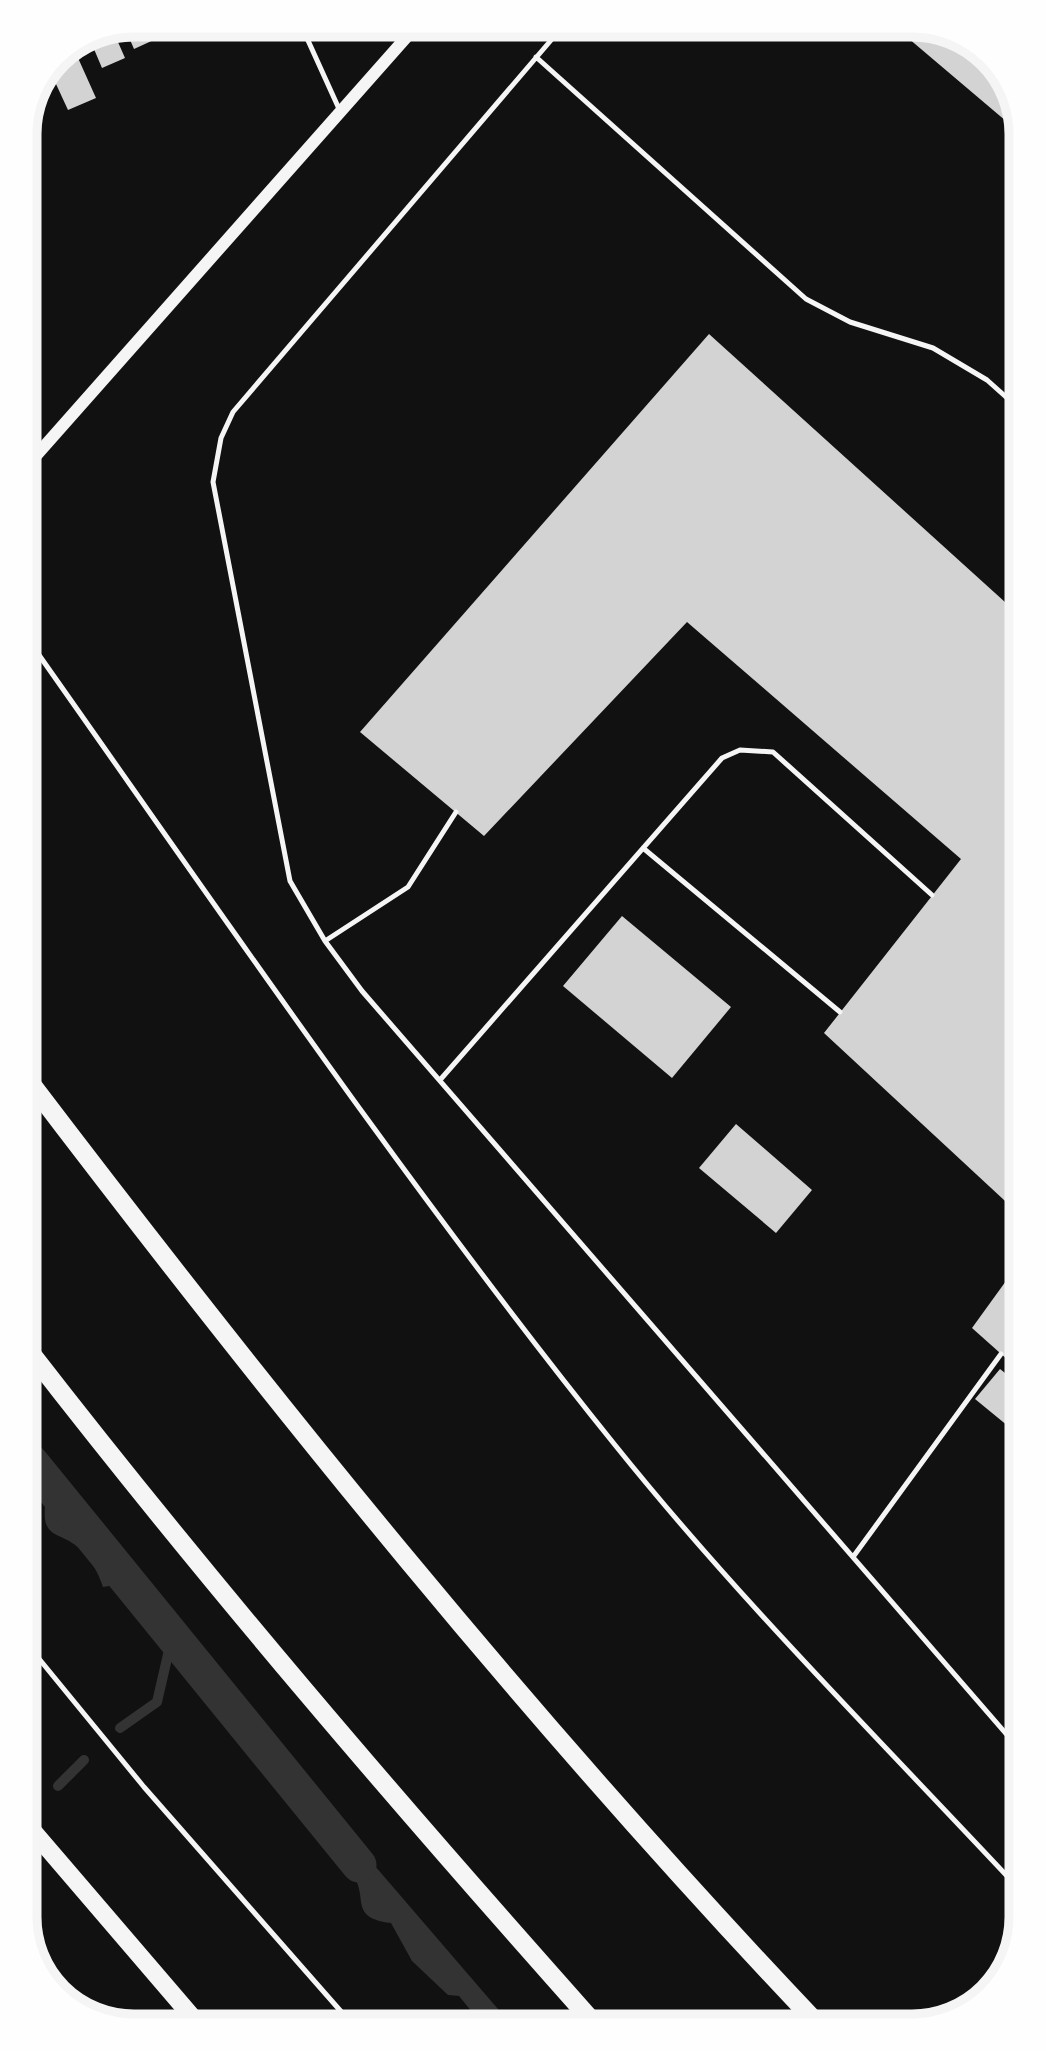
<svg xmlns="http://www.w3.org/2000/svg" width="1046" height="2051" viewBox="0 0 1046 2051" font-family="Rubik,sans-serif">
	<rect width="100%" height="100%" fill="#111"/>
	<path fill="#333" d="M31 1462 153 1613 139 1615 116 1585 103 1587C98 1572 91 1560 80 1549 61 1531 42 1540 45 1507L31 1486Z
		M338 1823 510 2023H481L459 1996 448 1995 412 1961 391 1923C349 1918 368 1898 354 1877 345 1863 331 1851 321 1838Z"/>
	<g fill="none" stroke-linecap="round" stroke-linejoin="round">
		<path stroke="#333" stroke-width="10" d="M120 1728 157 1702 172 1637
			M58 1786 84 1760"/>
		<path stroke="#333" stroke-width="35" d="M31 1462 359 1865"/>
	</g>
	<path fill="#d3d3d3" d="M134 25H152L158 38 134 49 125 28Z
		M920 25 978 47 1013 92V127L908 38Z
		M114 33 125 58 102 68 91 42Z
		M74 49 96 98 68 110 50 71 57 56Z
		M709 334 1016 612 1018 1213 824 1033 961 859 687 622 484 836 360 732Z
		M622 916 731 1007 672 1078 563 986Z
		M736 1124 812 1190 776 1233 699 1168Z
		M1019 1263V1370L972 1328Z
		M1000 1369 1019 1384V1435L975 1399Z"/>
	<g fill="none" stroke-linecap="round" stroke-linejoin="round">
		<path stroke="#f5f5f5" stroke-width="5" d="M301 25 340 111
			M564 25 233 412 221 438 213 482 290 881 325 941 362 991 1021 1751
			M536 57 806 299 850 322 933 348 987 380 1015 405
			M27 638C219 910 406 1185 615 1445 741 1602 884 1744 1021 1891
			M643 848 840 1012
			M325 941 408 887 456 812
			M440 1080 722 758 740 750 773 752 932 895
			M853 1557 1001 1354
			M31 1649 144 1787 352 2024"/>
		<path stroke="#f5f5f5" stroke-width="7" d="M32 1852 47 1849"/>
		<path stroke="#f5f5f5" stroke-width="12" d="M26 467 411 32"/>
		<path stroke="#f5f5f5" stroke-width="18" d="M32 1830 200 2026"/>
		<path stroke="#f5f5f5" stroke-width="19" d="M29 1081C276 1406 533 1724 814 2020
			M30 1352C209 1583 399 1804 593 2022"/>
	</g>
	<path d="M0 0H1046V2051H0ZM134 37H912A97 97 0 0 1 1009 134V1917A97 97 0 0 1 912 2014H134A97 97 0 0 1 37 1917V134A97 97 0 0 1 134 37Z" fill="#fefefe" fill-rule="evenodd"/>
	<path fill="none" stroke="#f5f5f5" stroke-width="9" d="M134 37H912A97 97 0 0 1 1009 134V1917A97 97 0 0 1 912 2014H134A97 97 0 0 1 37 1917V134A97 97 0 0 1 134 37Z"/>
</svg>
